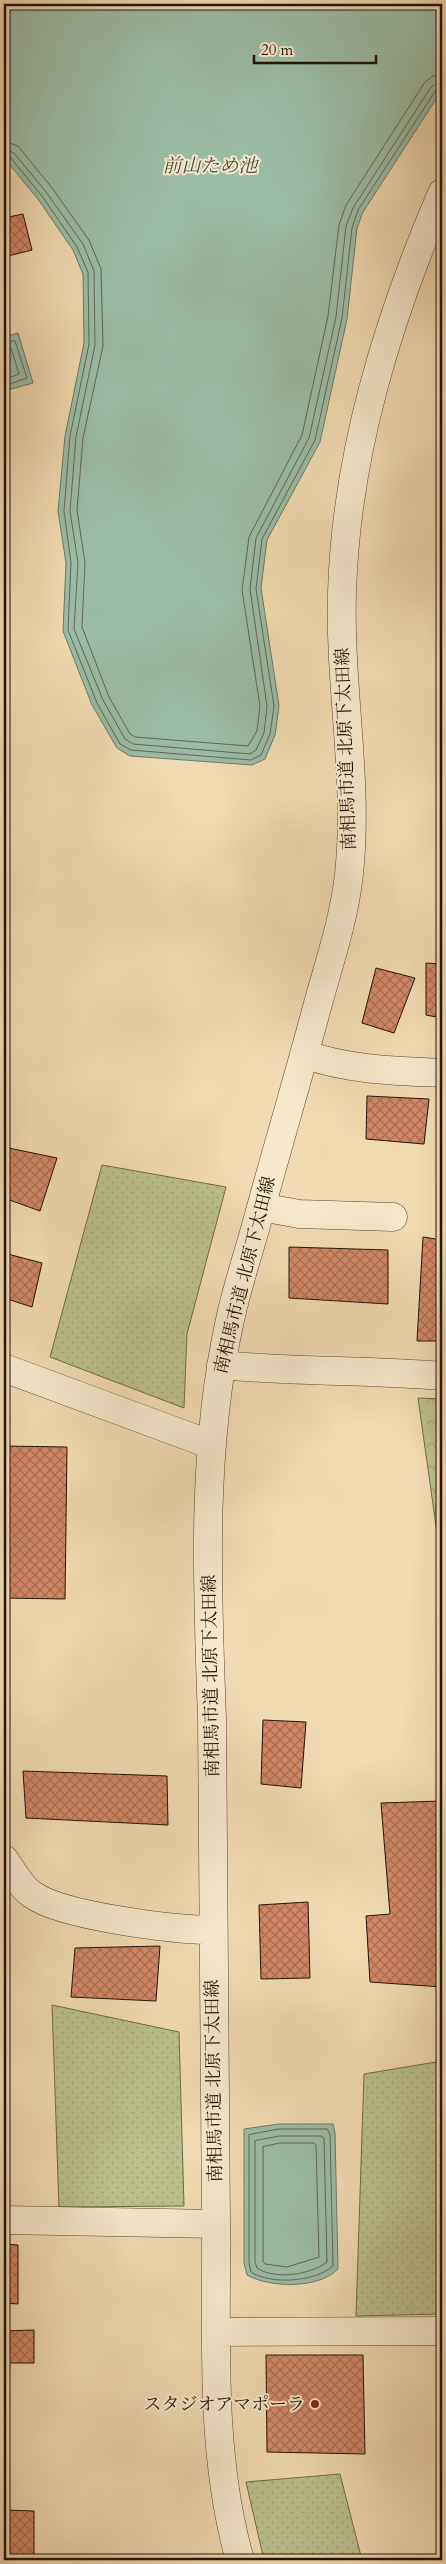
<svg xmlns="http://www.w3.org/2000/svg" width="446" height="2564" viewBox="0 0 446 2564" font-family="Cardo,'Noto Serif JP',serif">
	<defs>
		<pattern id="grass-dots" width="8" height="8" patternUnits="userSpaceOnUse" patternTransform="scale(1.25)"><rect width="8" height="8" fill="#bbc08c"/><path d="M2 2h.1M6 6h.1" fill="none" stroke="#a0a477" stroke-width="1.8" stroke-linecap="round"/></pattern>
		<pattern id="forest-crowns" width="20" height="18" patternUnits="userSpaceOnUse" patternTransform="scale(1.25)"><rect width="20" height="18" fill="#bbc08c"/><path d="M2 6a3 3 0 1 1 6 0M12 15a3 3 0 1 1 6 0" fill="none" stroke="#a0a477"/></pattern>
		<pattern id="building-cross-hatch" width="8" height="8" patternUnits="userSpaceOnUse" patternTransform="scale(1.25)"><rect width="8" height="8" fill="#d28765"/><path d="M0 0l8 8M0 8l8-8" fill="none" stroke="#aa6d51"/></pattern>
	</defs>
	<rect width="100%" height="100%" fill="#f1dbb2"/>
	<filter id="stains"><feTurbulence type="fractalNoise" baseFrequency=".004" numOctaves="4"/><feColorMatrix values="0 0 0 0 .2 0 0 0 0 .09 0 0 0 0 .02 0 0 0 .5 -.17"/></filter>
	<radialGradient id="worn" r=".72"><stop offset=".6" stop-color="#630" stop-opacity="0"/><stop offset="1" stop-color="#630" stop-opacity=".3"/></radialGradient>
	<path fill="url(#grass-dots)" stroke="#6f694a" d="M102 1165 226 1187 187 1334 184 1408 50 1357Z
		M52 2005 179 2032 184 2206 59 2207Z
		M442 2061V2314L356 2316 364 2074Z
		M340 2474 362 2560H264L246 2482Z"/>
	<path fill="url(#forest-crowns)" stroke="#6f694a" d="M418 1398 442 1399V1568Z"/>
	<path fill="#9cbca7" stroke="#6c7867" d="M4 4H442V90L363 212 357 228 347 319 320 442 267 540 261 588 279 706 275 735 265 759 252 765 130 756 117 748 92 705 63 631 66 563 58 511 65 436 84 343 83 274 73 250 38 199 4 158Z
		M18 333 33 383 4 391V337Z
		M279 2124H333L335 2133 338 2269C319 2289 270 2288 247 2275L244 2263V2129Z"/>
	<g fill="none" stroke-linecap="round" stroke-linejoin="round">
		<path stroke="#606757" stroke-width="1" d="M4 141 18 146 52 188 89 240 101 269 103 346 83 438 77 510 85 563 82 627 109 697 130 734 135 737 248 746 257 731 260 706 242 590 249 537 302 435 328 316 339 225 346 205 425 82 433 76 442 74
			M4 149 14 153 46 192 83 244 94 271 95 345 76 437 70 511 78 563 74 629 103 700 125 739 133 744 250 754 256 750 264 733 267 706 250 589 256 538 309 438 336 317 346 226 353 208 431 87 442 81
			M4 155 10 157 42 196 77 247 88 272 89 344 70 436 64 511 71 563 68 630 97 703 120 744 131 750 251 760 261 755 270 734 274 706 256 589 262 539 315 440 342 318 352 228 358 210 436 90 442 88
			M4 341H15L27 378 4 386
			M4 347 11 348 19 374 4 380
			M279 2129H327L330 2134 333 2266C315 2282 271 2285 251 2272L249 2263V2135Z
			M280 2136H321L324 2138 327 2262C310 2275 275 2280 257 2268L255 2262V2141Z
			M280 2143H314L316 2145 319 2257 287 2267 265 2264 263 2261V2147Z"/>
	</g>
	<path fill="url(#building-cross-hatch)" stroke="#231207" d="M23 214 32 250 4 257V218Z
		M426 963 442 964V1018L426 1015Z
		M376 968 415 978 394 1033 362 1023Z
		M367 1096 429 1099 424 1144 366 1139Z
		M4 1147 57 1158 40 1211 4 1198Z
		M423 1237 442 1240V1341H417Z
		M289 1247 388 1250V1304L289 1298Z
		M4 1253 42 1263 32 1307 4 1298Z
		M4 1446 67 1447 65 1599 4 1598Z
		M263 1720 306 1722 301 1788 261 1784Z
		M23 1771 167 1776 168 1825 26 1818Z
		M442 1801V1987L370 1982 366 1916 390 1914 381 1803Z
		M308 1902 310 1978 261 1979 259 1905Z
		M160 1946 156 2001 71 1997 75 1948Z
		M4 2244 18 2245V2304L4 2303Z
		M34 2330V2363H4V2331Z
		M266 2355H363L365 2454 267 2452Z
		M4 2510 34 2511V2560H4Z"/>
	<g fill="none" stroke-linecap="round" stroke-linejoin="round">
		<defs>
			<path id="minor" d="M304 1054C348 1070 396 1071 442 1073
				M261 1207 299 1214 393 1217
				M221 1365C295 1372 368 1370 442 1376
				M4 1368 212 1445
				M4 1859C12 1870 21 1888 33 1895 62 1916 175 1930 213 1930
				M4 2220 216 2224
				M216 2332 442 2331
				M240 2560C209 2451 217 2335 216 2223 215 2055 213 1886 212 1718 207 1586 201 1450 230 1320 237 1287 248 1255 257 1222 276 1152 297 1082 316 1011 328 966 344 921 349 874 359 781 339 686 342 593 346 454 388 319 442 193"/>
		</defs>
		<use href="#minor" stroke="#564432" stroke-width="29"/>
		<use href="#minor" stroke="#f6e8cd" stroke-width="28"/>
	</g>
	<circle fill="#8f2418" stroke="#f6e8cd" stroke-width="2" cx="315" cy="2404" r="5"/>
	<g text-anchor="middle" dominant-baseline="central" stroke-width="4" stroke-linejoin="round" paint-order="stroke">
		<g font-size="18" fill="#231207" stroke="#f6e8cd">
			<text transform="translate(346 749) rotate(-92)">南相馬市道 北原下太田線</text>
			<text transform="translate(245 1275) rotate(-76)">南相馬市道 北原下太田線</text>
			<text transform="translate(211 1676) rotate(-91)">南相馬市道 北原下太田線</text>
			<text transform="translate(214 2081) rotate(-91)">南相馬市道 北原下太田線</text>
		</g>
		<g font-size="18" fill="#231207" stroke="#f6e8cd" text-anchor="end">
			<text x="305" y="2404">スタジオアマポーラ</text>
		</g>
		<g font-size="19" font-style="italic" fill="#4d4e3f" stroke="#f6e8cd">
			<text x="210" y="166">前山ため池</text>
		</g>
	</g>
	<rect width="446" height="2564" fill="none" stroke="#f1dbb2" stroke-width="20"/>
	<rect x="5" y="5" width="436" height="2554" fill="none" stroke="#231207" stroke-width="2.5"/>
	<rect x="10" y="10" width="426" height="2544" fill="none" stroke="#231207"/>
	<path d="M254 55v8h122v-8" fill="none" stroke="#231207" stroke-width="2.5"/>
	<text x="261" y="55" font-size="15" fill="#231207" stroke="#f6e8cd" stroke-width="4" paint-order="stroke">20 m</text>
	<rect width="100%" height="100%" filter="url(#stains)"/>
	<rect width="100%" height="100%" fill="url(#worn)"/>
</svg>
